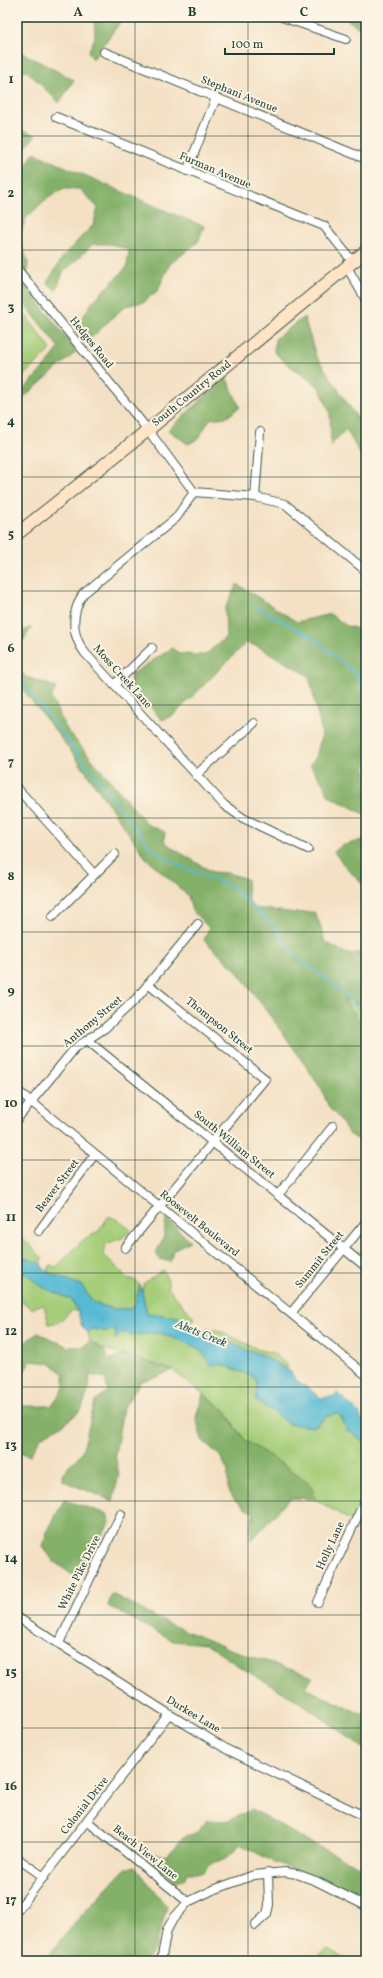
<svg xmlns="http://www.w3.org/2000/svg" width="383" height="1978" viewBox="0 0 383 1978" font-family="Vollkorn,serif">
	<rect width="100%" height="100%" fill="#fcf5e5"/>
	<filter id="ink" filterUnits="userSpaceOnUse"><feTurbulence type="fractalNoise" baseFrequency=".025" numOctaves="2"/><feDisplacementMap in="SourceGraphic" scale="8" xChannelSelector="R" yChannelSelector="G"/><feConvolveMatrix kernelMatrix="1 2 1 2 8 2 1 2 1" color-interpolation-filters="sRGB"/></filter>
	<filter id="wash" filterUnits="userSpaceOnUse"><feTurbulence type="fractalNoise" baseFrequency=".012" numOctaves="4" result="noise"/><feDisplacementMap in="SourceGraphic" scale="16" xChannelSelector="R" yChannelSelector="G"/><feGaussianBlur stdDeviation="0.9" result="paint"/><feColorMatrix in="noise" values="0 0 0 0 0 0 0 0 0 0 0 0 0 0 0 0 0 1.4 0 .05"/><feComposite in="paint" operator="in"/></filter>
	<g filter="url(#wash)">
		<rect width="100%" height="100%" fill="#f4e1c5"/>
		<path fill="#a6ce79" stroke="#628656" d="M17 304 51 349 24 375 17 385Z
			M342 998 366 1008V1030Z
			M109 1216 118 1220 131 1230 122 1238 106 1244 104 1255 129 1279H133L140 1285 135 1304 131 1309H114L94 1303 81 1285 47 1272 50 1265 56 1267 84 1239 98 1232Z
			M17 1237 25 1240 42 1258V1267L39 1263 17 1255Z
			M163 1270 168 1281V1288L195 1319 189 1325 178 1317 147 1313 142 1291 144 1283Z
			M25 1273 42 1287 72 1300 78 1312 72 1310 59 1322 49 1324 44 1305 37 1306 33 1309 17 1298 20 1278Z
			M208 1328 216 1329 259 1350 273 1353 288 1366 286 1369 261 1354 247 1351 230 1341 225 1344 202 1334Z
			M92 1329 104 1331 117 1330 115 1339 121 1332 135 1335 160 1333 184 1342 200 1349 212 1367 221 1364 252 1376 257 1381 256 1401 273 1411 288 1424 318 1425 326 1417 336 1413 342 1418 346 1429 366 1443V1530L315 1499 314 1489 300 1476 245 1440 235 1427 226 1411 172 1370 95 1346 90 1341 88 1333Z
			M328 1949 349 1961H312Z"/>
		<path fill="#84b169" stroke="#52774e" d="M94 17H124L93 59 88 52 95 37Z
			M343 17H352L366 22V35L361 29Z
			M17 50 74 80 59 103 27 71 17 69Z
			M17 129 36 135 26 147 17 141Z
			M34 153 173 214 204 226 198 242 170 264 158 290 144 302 125 306 91 338 79 322 94 300 127 267 129 250 111 244H93L63 273 56 290 47 283 64 255 93 225 98 208 80 189H63L44 201 26 218 19 239 28 262 27 274 17 257V179Z
			M17 275 73 346 75 353 17 403V397L48 363 59 348 17 294Z
			M304 317 316 356 364 428H366V452L360 454 346 429 331 445 330 412 319 387 286 363 274 352 275 339Z
			M226 377 240 407 227 417 210 419 198 439 188 444 168 430Z
			M237 584 297 622 330 614 347 626 366 631V815L329 796 322 782 310 765 316 757 322 734 309 676 257 646 246 643 174 715 162 720 132 687 131 675 172 648 180 654 205 655 226 637 225 609Z
			M32 627 17 650V633Z
			M17 668 26 677 56 687 51 698 67 730 148 825 165 832 164 840 171 847 212 872 228 873 247 879 248 899 254 908 297 913 314 912 320 924 325 942 347 954 366 952V1008L343 998 366 1030V1144L349 1134 338 1117 329 1108 322 1090 283 1033 236 970 204 940 209 928 192 911 188 896 146 858 74 755 17 682Z
			M366 839V888L344 865 334 852 341 846Z
			M166 1218 190 1241 173 1250 170 1262 159 1259 156 1253 164 1236Z
			M38 1333 69 1347H82L90 1341 105 1351 107 1360 125 1355 172 1370 157 1377 141 1381 123 1408 115 1455 119 1474 113 1501 63 1481V1472L82 1453 95 1401 108 1391 105 1378 90 1375 89 1389 81 1410 67 1422 41 1437 30 1456 17 1451V1411L21 1406H51L64 1388V1374L49 1363 31 1361 17 1382C17 1352 11 1351 38 1333Z
			M203 1394 226 1411 235 1427 245 1440 300 1476 314 1489 315 1499 290 1498 251 1541 250 1528 254 1513 246 1509 234 1499 228 1489V1471L220 1456 202 1440 196 1417Z
			M64 1500 107 1514 110 1521 78 1579 53 1561 43 1546 47 1532Z
			M112 1594 167 1623 227 1648 313 1677 305 1688 357 1712 366 1713V1750L303 1704 240 1667 206 1644 173 1641 108 1606Z
			M252 1809 309 1842 366 1870V1897L272 1861 240 1844C231 1856 224 1860 209 1864L202 1873H187L184 1880 175 1882 141 1852 167 1856 185 1836 197 1833 207 1820 228 1821Z
			M135 1866 167 1907 155 1949 146 1961H44L79 1918 124 1870Z"/>
		<path fill="#55bad3" stroke="#3a7c84" d="M17 1255 39 1263 47 1272 81 1285 94 1303 113 1309H131L135 1304 140 1285 147 1313 178 1317 202 1334 225 1344 230 1341 247 1351 261 1354 291 1372 295 1379 321 1398 335 1396 337 1393 359 1413 363 1422 366 1423V1443L346 1429 342 1418 336 1413 326 1417 313 1427 288 1424 273 1411 256 1401 257 1382 252 1376 221 1364 212 1367 200 1349 184 1342 160 1333 135 1335 121 1332 115 1340 116 1330 104 1331 92 1329 88 1333 82 1327 78 1312 72 1300 42 1287 25 1273 20 1278 17 1295Z"/>
		<g fill="none" stroke-linecap="round" stroke-linejoin="round">
			<path stroke="#55bad3" stroke-width="2" d="M256 607 312 637 356 674 366 700
				M17 676 150 847 176 864 232 887 275 927 284 943 298 958 337 987 366 1017"/>
		</g>
	</g>
	<g filter="url(#ink)">
		<g fill="none" stroke-linecap="round" stroke-linejoin="round">
			<defs>
				<path id="minor" d="M282 17 346 39
					M104 52 366 159
					M56 117 324 226 353 262
					M187 171 216 98
					M347 267 366 300
					M17 269 148 430 194 492 255 497 285 504 366 571
					M194 492 176 518 83 594C71 613 71 635 85 653L224 805 243 818 308 849
					M255 497 260 432
					M114 685 152 648
					M196 775 254 723
					M17 788 94 874
					M52 917 115 854
					M87 1040 366 1267
					M17 1090 366 1375
					M17 1119 75 1048 105 1028 136 999 198 924
					M278 1195 333 1126
					M39 1231 95 1154
					M125 1248 265 1079 148 984
					M291 1313 366 1222
					M318 1602 365 1500
					M17 1617 169 1714 228 1750 366 1817
					M59 1643 121 1514
					M88 1822 188 1902
					M17 1858 44 1877
					M17 1911 169 1714
					M255 1925 267 1914 269 1905 268 1872
					M161 1961 167 1930 173 1919 188 1902 213 1890 254 1875 285 1872 297 1874 316 1881 366 1906"/>
				<path id="secondary" d="M17 534 148 430 366 251"/>
			</defs>
			<use href="#minor" stroke="#3f564a" stroke-width="10"/>
			<use href="#secondary" stroke="#3f564a" stroke-width="14"/>
			<use href="#minor" stroke="#fff" stroke-width="8"/>
			<use href="#secondary" stroke="#ffe4c6" stroke-width="12"/>
		</g>
	</g>
	<path fill="none" stroke="#1f3d34" stroke-width="1" stroke-opacity="0.55" d="M135 17V1961M248 17V1961M17 136H366M17 250H366M17 363H366M17 477H366M17 591H366M17 705H366M17 818H366M17 932H366M17 1046H366M17 1160H366M17 1273H366M17 1387H366M17 1501H366M17 1615H366M17 1728H366M17 1842H366"/>
	<g text-anchor="middle" dominant-baseline="central" stroke-width="4" stroke-linejoin="round" paint-order="stroke">
		<g font-size="11" fill="#1f3d34" stroke="#fcf5e5">
			<text transform="translate(239 95) rotate(22)">Stephani Avenue</text>
			<text transform="translate(215 171) rotate(23)">Furman Avenue</text>
			<text transform="translate(91 343) rotate(51)">Hedges Road</text>
			<text transform="translate(192 394) rotate(-39)">South Country Road</text>
			<text transform="translate(122 677) rotate(48)">Moss Creek Lane</text>
			<text transform="translate(93 1022) rotate(-40)">Anthony Street</text>
			<text transform="translate(219 1026) rotate(39)">Thompson Street</text>
			<text transform="translate(234 1145) rotate(39)">South William Street</text>
			<text transform="translate(58 1186) rotate(-53)">Beaver Street</text>
			<text transform="translate(199 1224) rotate(39)">Roosevelt Boulevard</text>
			<text transform="translate(320 1260) rotate(-51)">Summit Street</text>
			<text transform="translate(331 1546) rotate(-65)">Holly Lane</text>
			<text transform="translate(80 1573) rotate(-64)">White Pike Drive</text>
			<text transform="translate(193 1715) rotate(31)">Durkee Lane</text>
			<text transform="translate(85 1806) rotate(-52)">Colonial Drive</text>
			<text transform="translate(145 1853) rotate(39)">Beach View Lane</text>
		</g>
		<g font-size="12" font-style="italic" fill="#2c5c5c" stroke="#fcf5e5">
			<text transform="translate(201 1334) rotate(22)">Abets Creek</text>
		</g>
	</g>
	<rect width="383" height="1978" fill="none" stroke="#fcf5e5" stroke-width="44"/>
	<path d="M225 48v6h109v-6" fill="none" stroke="#1f3d34" stroke-width="2"/>
	<text x="231" y="48" font-size="12" fill="#1f3d34" stroke="#fcf5e5" stroke-width="3" paint-order="stroke">100 m</text>
	<rect x="22" y="22" width="339" height="1934" fill="none" stroke="#1f3d34" stroke-width="1.5"/>
	<g font-size="13" text-anchor="middle" font-weight="bold" fill="#1f3d34">
		<text x="78" y="16">A</text>
		<text x="192" y="16">B</text>
		<text x="304" y="16">C</text>
		<text x="11" y="83">1</text>
		<text x="11" y="197">2</text>
		<text x="11" y="311">3</text>
		<text x="11" y="425">4</text>
		<text x="11" y="538">5</text>
		<text x="11" y="652">6</text>
		<text x="11" y="766">7</text>
		<text x="11" y="880">8</text>
		<text x="11" y="994">9</text>
		<text x="11" y="1107">10</text>
		<text x="11" y="1221">11</text>
		<text x="11" y="1335">12</text>
		<text x="11" y="1449">13</text>
		<text x="11" y="1562">14</text>
		<text x="11" y="1676">15</text>
		<text x="11" y="1790">16</text>
		<text x="11" y="1904">17</text>
	</g>
</svg>
